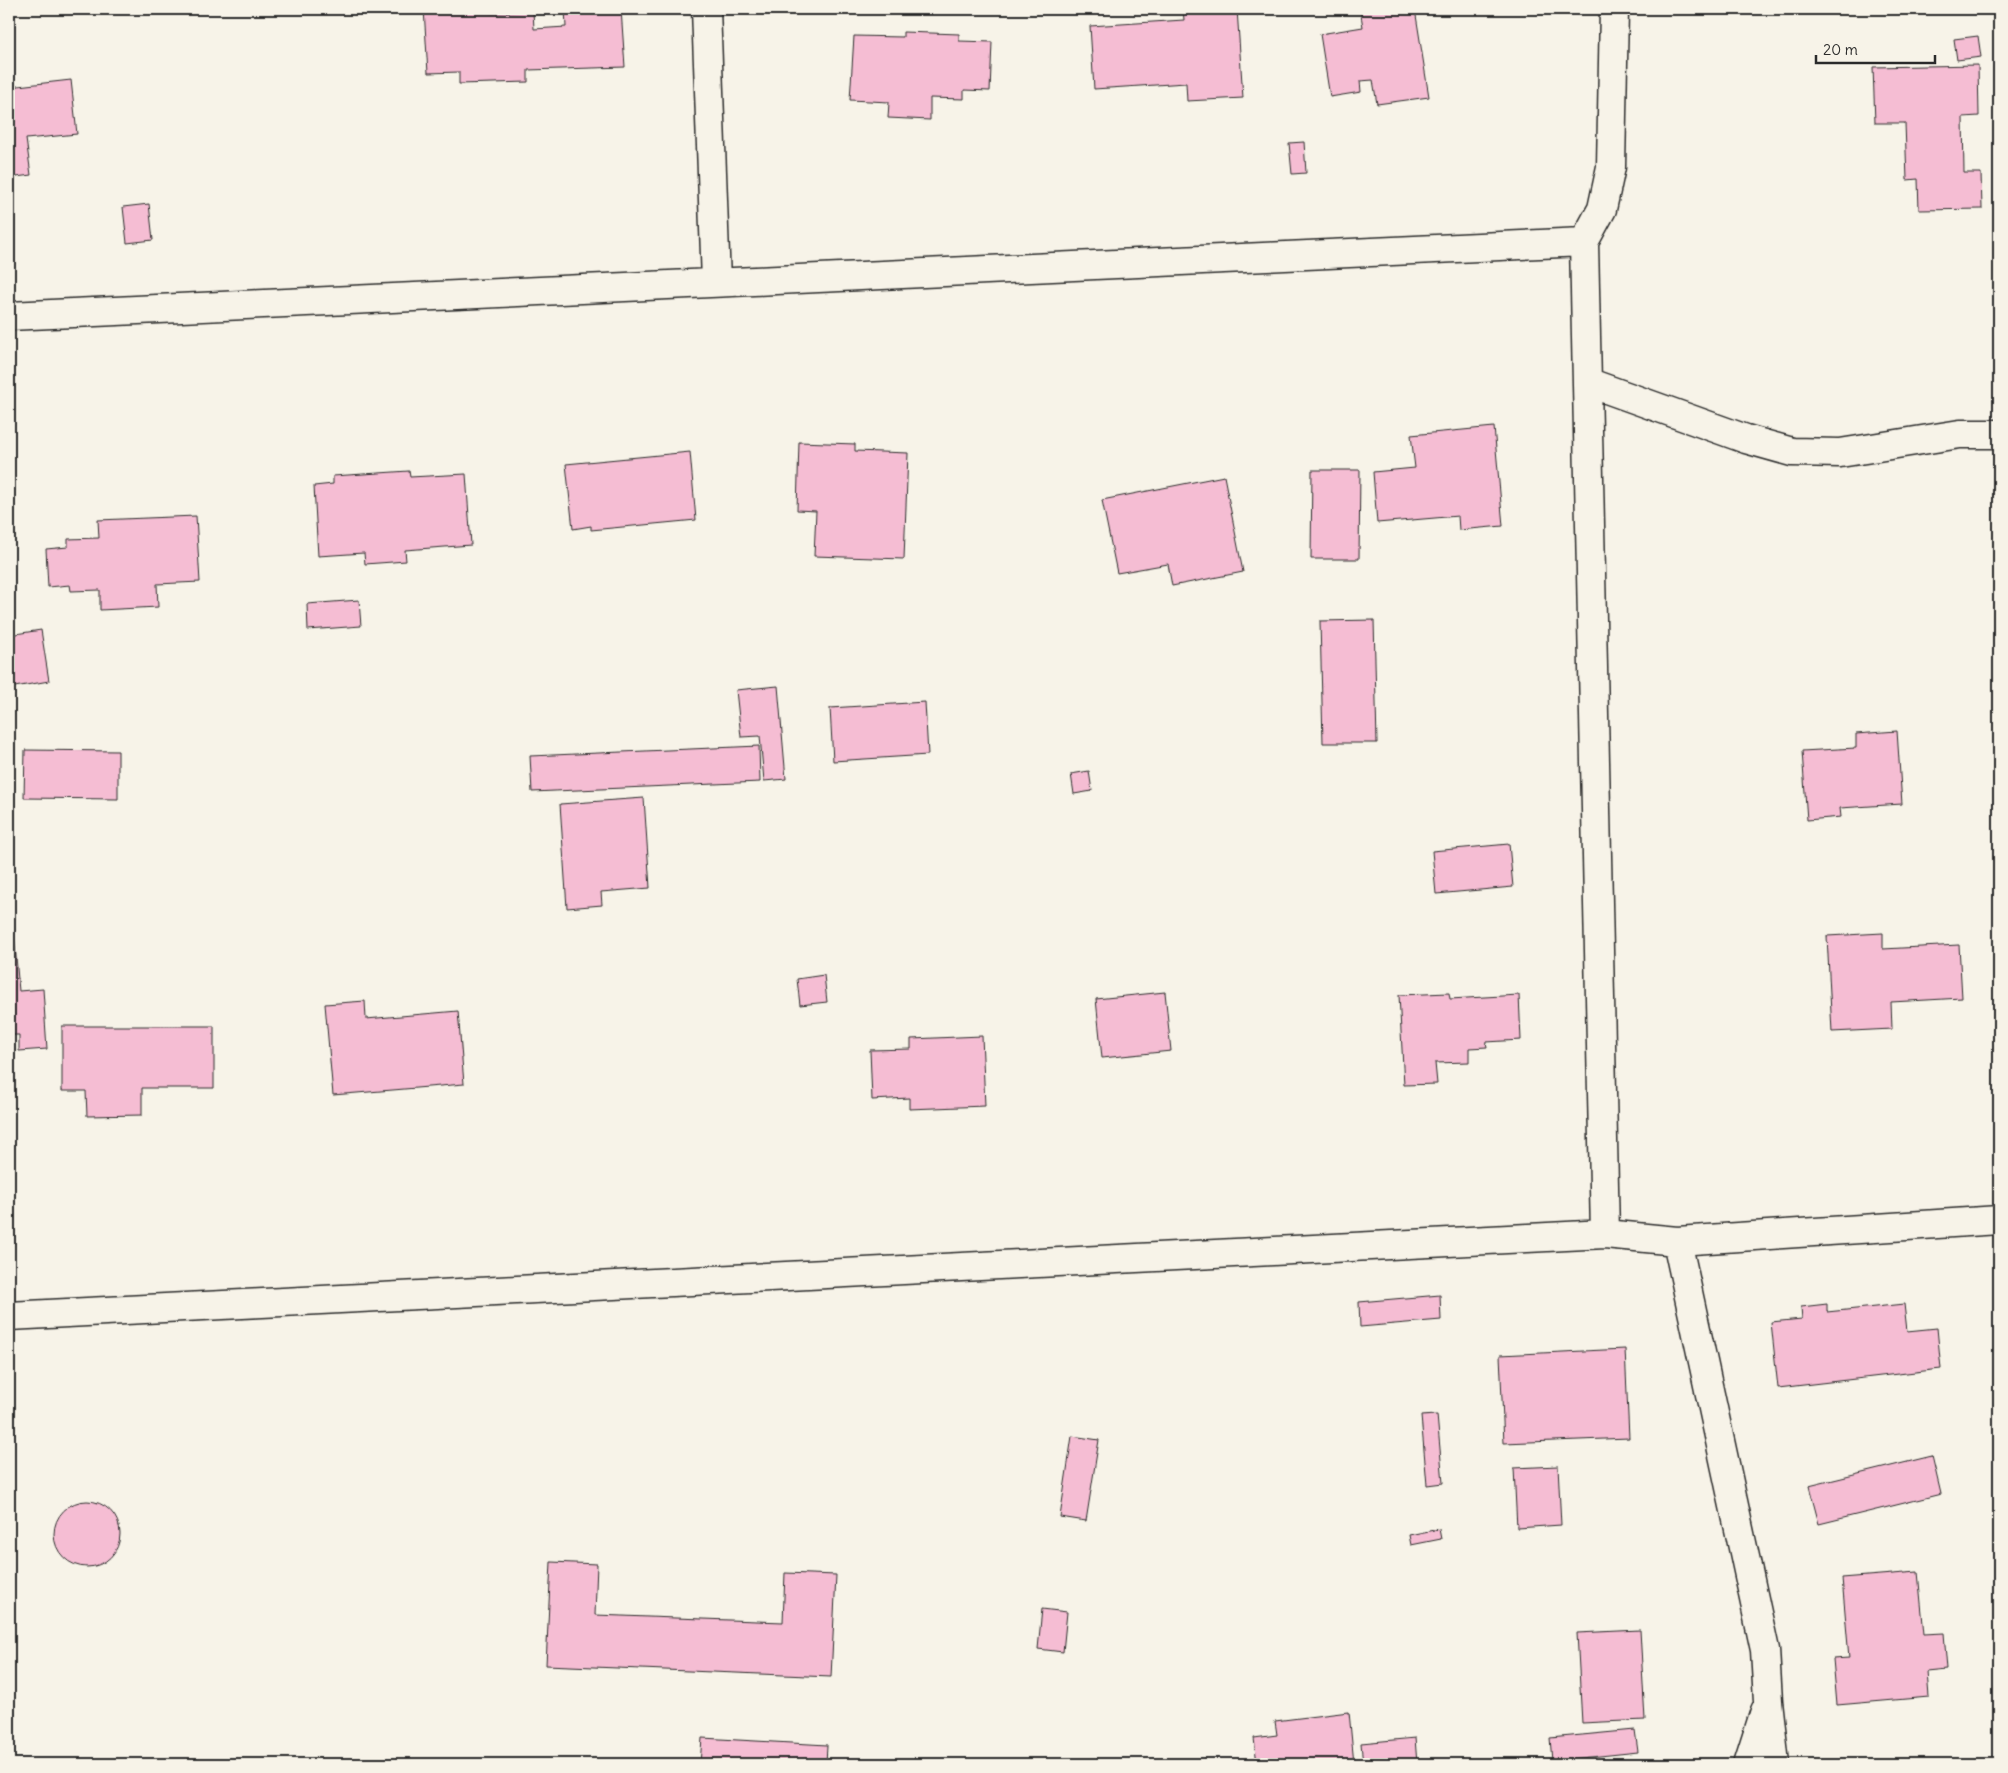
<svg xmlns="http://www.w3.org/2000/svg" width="2008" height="1773" viewBox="0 0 2008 1773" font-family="Delius,sans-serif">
	<rect width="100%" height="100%" fill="#f7f3e8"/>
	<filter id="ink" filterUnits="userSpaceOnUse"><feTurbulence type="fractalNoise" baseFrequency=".02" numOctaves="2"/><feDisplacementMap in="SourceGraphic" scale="10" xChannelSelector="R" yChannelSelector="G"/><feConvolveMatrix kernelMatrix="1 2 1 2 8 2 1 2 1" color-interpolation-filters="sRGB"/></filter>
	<g filter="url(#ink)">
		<path fill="#f5bdd3" stroke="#2b2b2b" d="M424 9H490V13L533 11 534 29 566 27 565 9H621L625 67 528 70V82L459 84V72L428 73Z
			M1183 9H1237L1243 98 1187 101 1186 83 1094 89 1090 26 1184 20Z
			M1360 9H1415L1429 97 1377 104 1373 80 1360 81 1361 92 1330 97 1320 34 1363 27Z
			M903 32 959 34V41L992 42 990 91 964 90V99L930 98V120L888 118 889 102 850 100 854 36 903 37Z
			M1978 36 1981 57 1957 60 1954 39Z
			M1978 65 1979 116 1963 117 1964 173H1981L1982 209 1919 210 1918 179 1907 180 1905 123H1875L1873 67Z
			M71 80 77 134 26 139 31 175 9 178V87Z
			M1304 142 1306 173 1292 174 1289 143Z
			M149 204 153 240 127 243 123 207Z
			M1494 427 1503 526 1459 530 1458 516 1377 523 1373 472 1415 468 1411 435Z
			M799 442 855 444V451L908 453 904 559 814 556 816 511 797 510Z
			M690 452 696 520 591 530V526L573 529 566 464Z
			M1312 470H1360L1359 559H1311Z
			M409 471 410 477 466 474 471 545 405 550 406 561 365 564 364 553 318 556 314 486 333 484V476Z
			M1224 476 1243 572 1172 586 1168 564 1117 573 1102 500Z
			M196 516 200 582 157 584 158 607 100 610V590L71 591 70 585 48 587 46 549 68 547V539L99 538 98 520Z
			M359 600 361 626 308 630 307 604Z
			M1374 620 1377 743H1323L1320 621Z
			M41 630 49 681 9 688V635Z
			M778 686 786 779 764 781 760 736 741 737 736 690Z
			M925 702 928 755 833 761 830 708Z
			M1897 731 1902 804 1840 808 1841 817 1807 820 1802 751 1856 748V734Z
			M759 746 760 782 532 792 530 756Z
			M25 750 118 751V799L24 798Z
			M1089 771 1092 791 1074 794 1071 774Z
			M644 798 650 888 601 892 602 905 567 908 560 804Z
			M1509 844 1513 887 1436 894 1432 851Z
			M11 900 19 991 43 989 47 1049 19 1051V1035H9V901Z
			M1883 933V949L1959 945 1962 998 1891 1002 1892 1029 1832 1032 1827 936Z
			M824 975 827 1002 800 1005 797 979Z
			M1165 992 1171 1051 1102 1058 1096 999Z
			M1449 993 1450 999 1519 995 1521 1040 1486 1042 1487 1047 1469 1048V1062L1435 1063 1437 1084 1404 1085 1399 995Z
			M365 1001 366 1019 458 1011 464 1084 333 1095 325 1004Z
			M62 1026H214V1088H142V1115L87 1116 86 1091H62Z
			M982 1036 985 1106 909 1109V1098L872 1100 870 1050 911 1049V1039Z
			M9 1040 14 1077 9 1078Z
			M1440 1295 1441 1320 1360 1327 1359 1302Z
			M1827 1304V1312L1904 1304 1907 1331 1937 1328 1941 1369 1778 1388 1771 1322 1802 1319 1801 1307Z
			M1625 1349 1629 1438 1504 1443 1500 1355Z
			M1437 1415 1443 1483 1427 1485 1421 1416Z
			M1072 1436 1099 1440 1086 1521 1060 1517Z
			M1932 1456 1941 1494 1819 1524 1809 1486Z
			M1558 1466 1561 1525 1517 1528 1514 1468Z
			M54 1534a33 33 0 1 1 66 0a33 33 0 1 1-66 0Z
			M1439 1529 1441 1539 1411 1545 1409 1535Z
			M551 1562 597 1564 595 1615 783 1622 785 1573 836 1575 831 1677 546 1665Z
			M1918 1572 1924 1634 1944 1633 1947 1670 1927 1672 1929 1697 1837 1705 1833 1659 1849 1658 1842 1578Z
			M1042 1609 1067 1612 1063 1652 1038 1649Z
			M1640 1630 1645 1720 1582 1723 1577 1633Z
			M1349 1712 1354 1764H1257L1254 1738 1277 1735 1275 1721Z
			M1635 1730 1638 1752 1552 1761 1550 1738Z
			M702 1738 827 1745 826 1764H700Z
			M1415 1738 1417 1764H1363L1361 1743Z"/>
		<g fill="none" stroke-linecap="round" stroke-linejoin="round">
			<defs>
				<path id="minor" d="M706 9 716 282
					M1584 242 1602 209 1611 167 1614 9
					M9 316 1584 242 1605 1234
					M1587 382 1746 439 1792 452 1840 453 1960 434H1999
					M1677 1241 1765 1650 1768 1701 1775 1764
					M9 1316 1605 1234 1677 1241 1999 1220
					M1748 1764 1765 1711"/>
			</defs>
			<use href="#minor" stroke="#2b2b2b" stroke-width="31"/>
			<use href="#minor" stroke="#f7f3e8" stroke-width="28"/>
		</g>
	</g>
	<rect width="2008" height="1773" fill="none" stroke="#f7f3e8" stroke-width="30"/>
	<rect x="15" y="15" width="1978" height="1743" fill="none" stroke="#2b2b2b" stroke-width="2" filter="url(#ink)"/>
	<path d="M1816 55v8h119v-8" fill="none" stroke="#2b2b2b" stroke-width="2.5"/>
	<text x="1823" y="55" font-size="15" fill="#2b2b2b" stroke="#f7f3e8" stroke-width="4" paint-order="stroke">20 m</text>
</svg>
